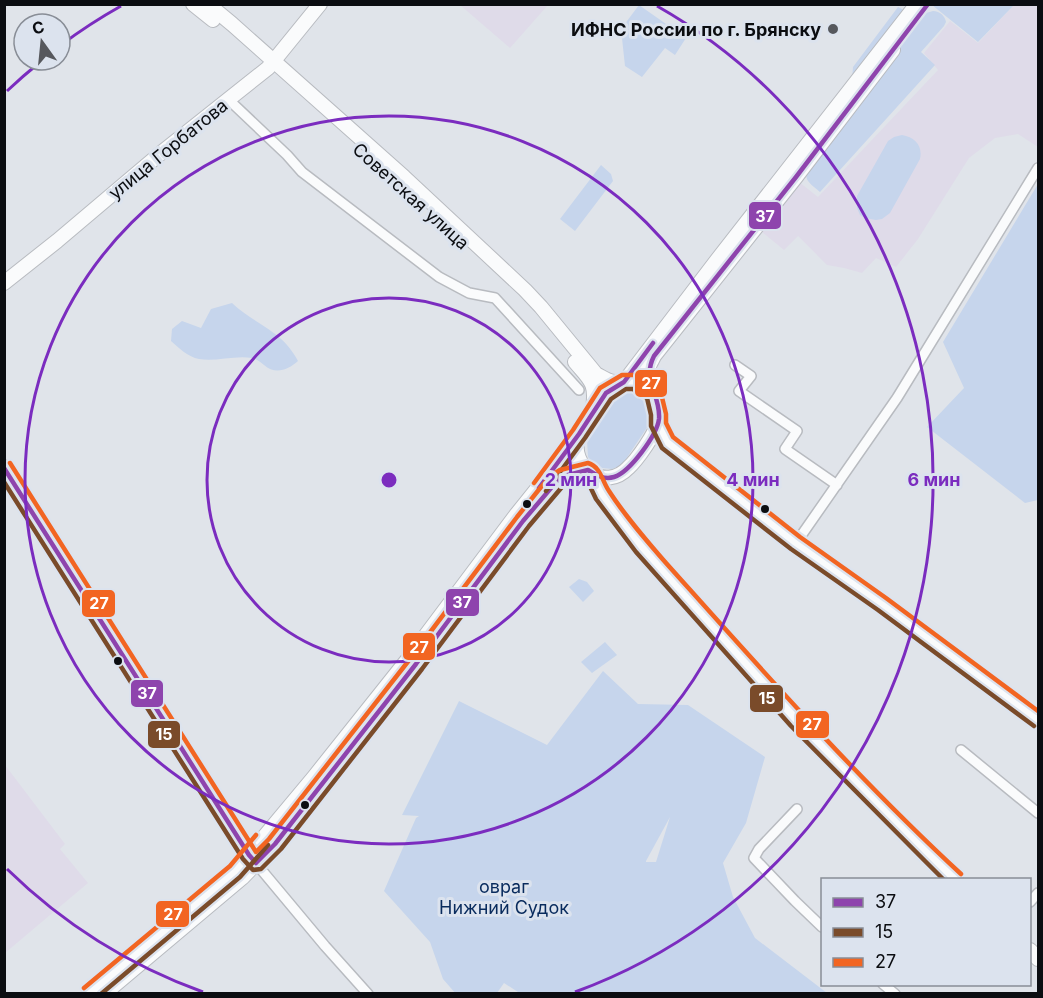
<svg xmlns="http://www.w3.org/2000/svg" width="1043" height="998" viewBox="0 0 1043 998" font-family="Inter,sans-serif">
	<rect width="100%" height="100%" fill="#e0e4ea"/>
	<path fill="#dfdbe9" d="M460 5H548L510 48Z
		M1014 5H1038V147L1018 134 995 138 969 158 918 239 896 267 876 258 862 273 844 268 827 265 798 236 784 250 756 227 794 178 818 197 938 70 924 53 950 21 978 43Z
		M5 765 65 844 60 849 88 883 5 953Z"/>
	<path fill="#c6d5ec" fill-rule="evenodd" d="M639 5 686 38 675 55 665 48 642 77 625 66 621 29Z
		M932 5V4L1014 5 978 42Z
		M898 7 902 9 904 12 852 80 853 67Z
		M933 11C940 11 945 16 946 22L944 26 921 52 935 65 820 192C806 180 803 180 810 163L922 17 926 13Z
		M902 135C915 137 923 146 920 159L890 213 882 219 876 220 865 218 860 215 857 208V196L888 141 894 137Z
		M601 165 611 174 613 181 575 231 560 219Z
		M1038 184V500L1025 503 927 427 964 388 943 342Z
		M232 303C255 325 282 330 298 361 288 370 275 375 264 365 260 362 257 359 252 358 235 355 215 362 199 359 188 357 179 348 171 341L172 329 182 321 201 328 211 309Z
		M625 391 633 392 640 395 645 401 650 408V423L622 465 612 469 602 468 594 464 588 457 587 440 590 432 615 396Z
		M579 579 587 582 594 591 583 602 569 587Z
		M605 642 617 655 592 673 581 662Z
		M603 671 638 704 688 705 765 757 746 823 723 863 733 897 755 938 827 993 521 994 504 983 497 993 456 994 443 979 430 942 384 891 416 818 419 816 402 815 459 701 547 745ZM670 817 656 862H646V861Z"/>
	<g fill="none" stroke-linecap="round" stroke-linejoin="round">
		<defs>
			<path id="minor" d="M229 100 287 155 302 172 439 277 469 293 495 298 579 390
				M735 365 751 376 739 391 797 431 785 449 837 485
				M796 543 897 398 1038 168
				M961 750 1038 813
				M797 809 759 849 754 858 795 901 822 927
				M254 861 325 946 368 994
				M1030 902 1038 893
				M883 984 895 994"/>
			<path id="secondary" d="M193 4 213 20
				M208 4 232 24 404 177 525 290 541 307 596 374C602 377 607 381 614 382 634 385 636 379 654 394
				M4 283 57 241 161 153 268 68 320 4
				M575 362C590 380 597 383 593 408
				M658 424 667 442 752 510 796 543 882 604 988 684 1038 720
				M578 436C569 468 605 492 628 468 637 460 656 433 658 422 661 404 646 387 649 368 649 364 653 359 654 356L796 177 893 50
				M4 467 249 855
				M593 474 597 487 602 495 633 537 797 721 930 856 956 880
				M513 535 557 481 564 476 588 470
				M1030 950 1038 959
				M89 994 235 871 249 855 314 777 408 659 516 515 557 464 606 393 624 382 717 260 917 4
				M104 994 242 878 275 844 418 661"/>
		</defs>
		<use href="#minor" stroke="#b8bbc0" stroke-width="12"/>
		<use href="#secondary" stroke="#b8bbc0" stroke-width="16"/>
		<use href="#minor" stroke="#fafbfc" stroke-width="9"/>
		<use href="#secondary" stroke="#fafbfc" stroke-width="14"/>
		<defs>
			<path id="bus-1" d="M4 468 249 855 256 863 275 844 416 664 523 521 557 481 564 476 588 470C596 475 604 480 614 477 630 472 657 435 659 419 661 394 641 382 654 356L796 177 928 4
				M539 488 579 434 606 393 624 382 653 343"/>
			<path id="bus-2" d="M4 482 243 859 253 870 261 869 281 849 422 669 529 526 562 487 567 483 586 478 596 499 636 552 791 726 925 861 944 880
				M546 491 585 438 611 399 626 389H633L647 398 651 415V426L662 448 791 549 878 610 1034 726
				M101 994 240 877 268 845"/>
			<path id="bus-3" d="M10 463 256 852 269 839 410 659 517 517 541 487 552 475 560 470 588 463C601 467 602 481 609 491 625 516 646 540 666 563 761 669 856 777 961 874
				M534 483 573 430 600 388 622 375H638L660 389 666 414V423L673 437 800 537 886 598 1038 711
				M84 988 230 866 256 835"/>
		</defs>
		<use href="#bus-1" stroke="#dce3ee" stroke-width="9"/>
		<use href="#bus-2" stroke="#dce3ee" stroke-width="9"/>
		<use href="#bus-3" stroke="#dce3ee" stroke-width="9"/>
		<use href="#bus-1" stroke="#8e44ad" stroke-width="4.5"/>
		<use href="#bus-2" stroke="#7a4b2a" stroke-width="4.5"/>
		<use href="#bus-3" stroke="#f26522" stroke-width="4.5"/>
	</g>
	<g fill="none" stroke="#7b2cbf" stroke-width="3">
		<circle cx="389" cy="480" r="182"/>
		<circle cx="389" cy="480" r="364"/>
		<path d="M203 992A545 545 0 0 1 7 869M7 91A545 545 0 0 1 39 63M61 45A545 545 0 0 1 121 6M657 6A545 545 0 0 1 575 992"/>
	</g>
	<circle fill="#56585d" stroke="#dce3ee" stroke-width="2" cx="833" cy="29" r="6"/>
	<g fill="#0b0d11" stroke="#dce3ee" stroke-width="2">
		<circle cx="527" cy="504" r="5"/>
		<circle cx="765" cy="509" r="5"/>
		<circle cx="118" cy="661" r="5"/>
		<circle cx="305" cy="805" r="5"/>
	</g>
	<g text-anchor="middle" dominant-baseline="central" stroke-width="6" stroke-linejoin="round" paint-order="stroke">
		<g font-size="18" font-weight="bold" fill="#0b0d11" stroke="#dce3ee" text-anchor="end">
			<text x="821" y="29">ИФНС России по г. Брянску</text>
		</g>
		<g font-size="18" fill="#0b0d11" stroke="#dce3ee">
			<text transform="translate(168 149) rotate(-39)">улица Горбатова</text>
			<text transform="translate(411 196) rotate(42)">Советская улица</text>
		</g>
		<g font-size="18" fill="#092b5d" stroke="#dce3ee">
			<text x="504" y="886">овраг<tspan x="504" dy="21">Нижний Судок</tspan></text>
		</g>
	</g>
	<circle cx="389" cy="480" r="9" fill="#7b2cbf" stroke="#dce3ee" stroke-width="3"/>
	<g font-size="18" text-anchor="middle" font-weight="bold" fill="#7b2cbf" stroke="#dce3ee" stroke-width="6" stroke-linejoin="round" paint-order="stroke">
		<text x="571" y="486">2 мин</text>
		<text x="753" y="486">4 мин</text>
		<text x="934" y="486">6 мин</text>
	</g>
	<g stroke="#dce3ee" stroke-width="2">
		<rect x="748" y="201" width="34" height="29" rx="6" fill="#8e44ad"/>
		<rect x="634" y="369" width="34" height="29" rx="6" fill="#f26522"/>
		<rect x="445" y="588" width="35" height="29" rx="6" fill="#8e44ad"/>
		<rect x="81" y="589" width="35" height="29" rx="6" fill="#f26522"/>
		<rect x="402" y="632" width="34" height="29" rx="6" fill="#f26522"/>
		<rect x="130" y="679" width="34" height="29" rx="6" fill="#8e44ad"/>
		<rect x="749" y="684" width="35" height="29" rx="6" fill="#7a4b2a"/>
		<rect x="795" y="710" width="35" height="29" rx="6" fill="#f26522"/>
		<rect x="147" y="720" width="34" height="29" rx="6" fill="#7a4b2a"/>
		<rect x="155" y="900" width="35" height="28" rx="6" fill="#f26522"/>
	</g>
	<g font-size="16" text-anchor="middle" font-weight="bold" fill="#fff">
		<text x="765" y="222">37</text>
		<text x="651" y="389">27</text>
		<text x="462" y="608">37</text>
		<text x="99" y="609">27</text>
		<text x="419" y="653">27</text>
		<text x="147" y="699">37</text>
		<text x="767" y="704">15</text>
		<text x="812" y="730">27</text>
		<text x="164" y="740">15</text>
		<text x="173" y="920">27</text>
	</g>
	<rect width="1043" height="998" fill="none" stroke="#0b0d11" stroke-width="12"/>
	<rect x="821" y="878" width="210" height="108" fill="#dce3ee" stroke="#888d96" stroke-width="1.5"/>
	<rect x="833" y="898" width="30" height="9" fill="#8e44ad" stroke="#888d96" stroke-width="1.5"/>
	<text x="875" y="908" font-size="18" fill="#0b0d11">37</text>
	<rect x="833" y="928" width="30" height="9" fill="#7a4b2a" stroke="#888d96" stroke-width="1.5"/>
	<text x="875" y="938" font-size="18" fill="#0b0d11">15</text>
	<rect x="833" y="958" width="30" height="9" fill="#f26522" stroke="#888d96" stroke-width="1.5"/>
	<text x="875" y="968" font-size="18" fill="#0b0d11">27</text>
	<g transform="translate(42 42) rotate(345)"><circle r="28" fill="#dce3ee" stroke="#888d96" stroke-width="1.5"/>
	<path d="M0-4.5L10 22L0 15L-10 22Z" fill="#56585d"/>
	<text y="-9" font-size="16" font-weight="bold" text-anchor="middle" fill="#0b0d11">С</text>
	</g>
</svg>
